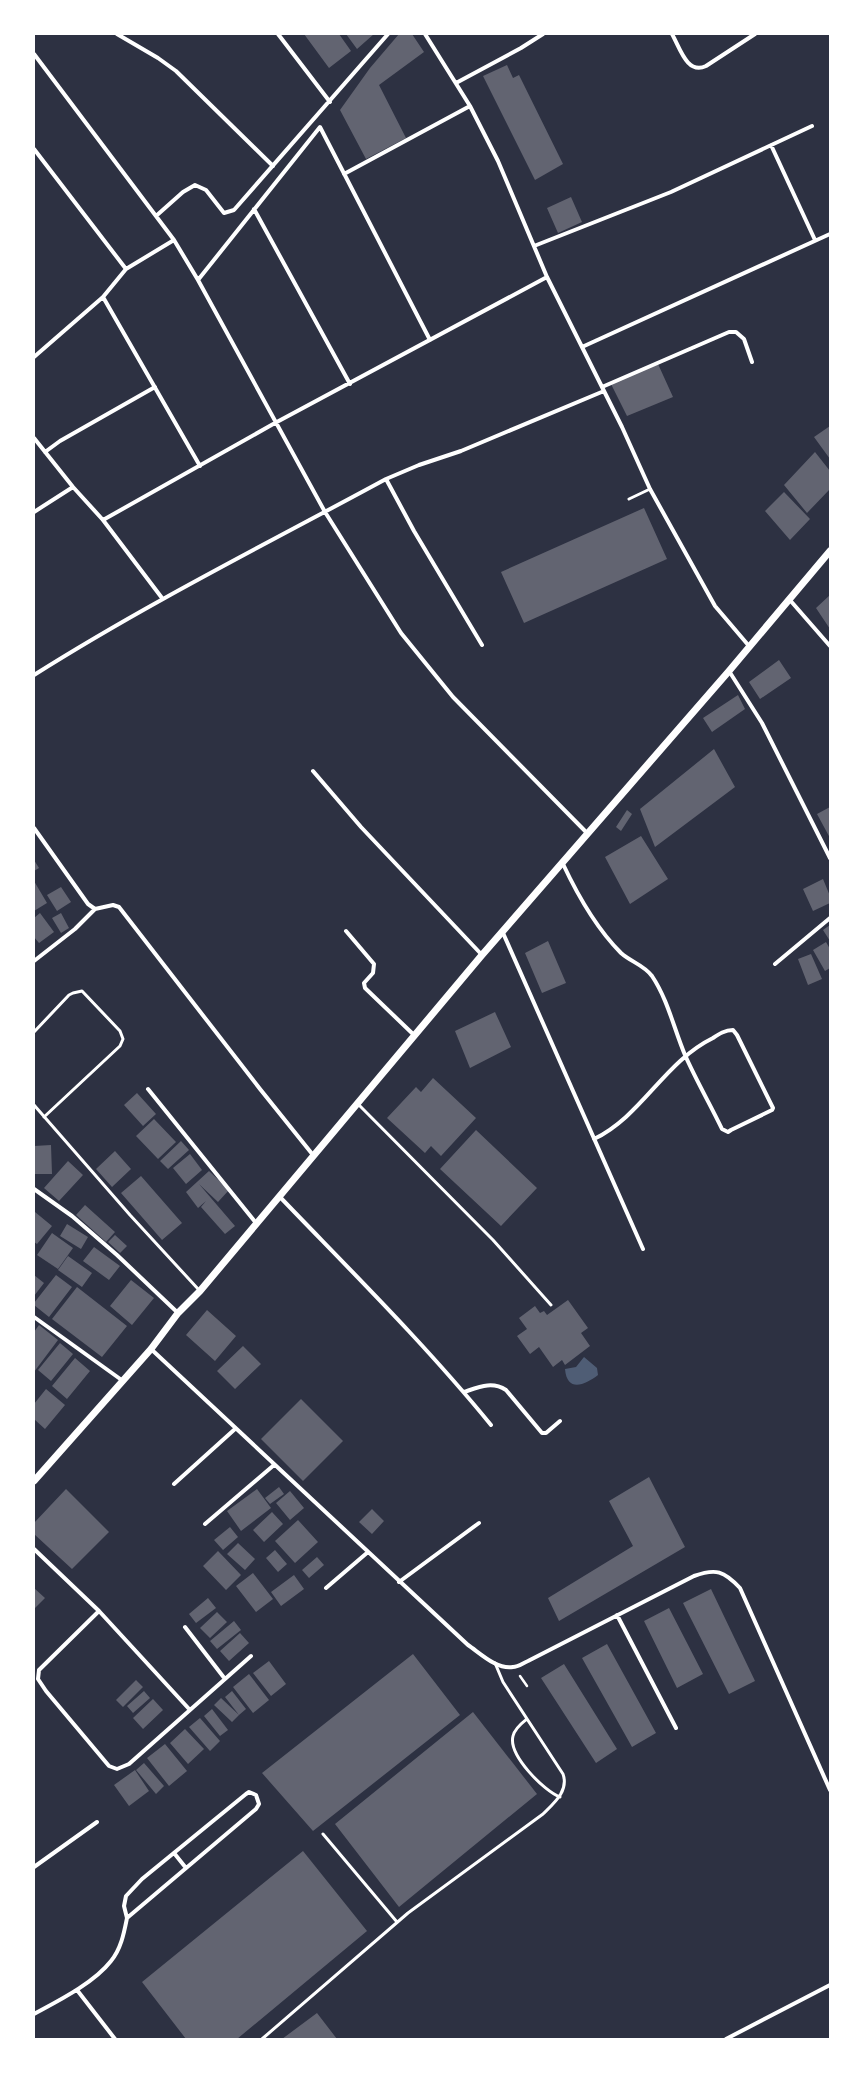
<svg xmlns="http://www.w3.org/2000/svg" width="864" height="2073" viewBox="0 0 864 2073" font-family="'Noto Sans',sans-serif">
	<rect width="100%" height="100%" fill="#2d3142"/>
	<path fill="#4f5d75" d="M584 1357 597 1368 598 1375C585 1385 567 1393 565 1369L576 1367Z"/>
	<path fill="#626471" d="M304 34H339L351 51 329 68Z
		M346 34H374L357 49Z
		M399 34H412L424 52 379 85 406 138 366 159 340 110 370 68Z
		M507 65 513 78 519 75 563 164 535 180 483 76Z
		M571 197 582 222 558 233 547 208Z
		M658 364 673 397 627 416 611 384Z
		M830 426V459L814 437Z
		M815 452 830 471V489L807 513 784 485Z
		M784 492 810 519 790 540 765 511Z
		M644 508 667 559 524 623 501 572Z
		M830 595V629L816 608Z
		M779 660 791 678 760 699 749 682Z
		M738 695 745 709 712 732 703 718Z
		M714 749 735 787 655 847 640 809Z
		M830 807V838L817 814Z
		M627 810 632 814 621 831 616 827Z
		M641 836 668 879 630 904 605 857Z
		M34 860 39 868 34 871Z
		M823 879 830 896V903L813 911 803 889Z
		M34 881 47 903 34 911Z
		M61 887 71 902 57 911 47 895Z
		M40 913 54 932 39 943 34 937V918Z
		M61 913 69 928 61 933 52 918Z
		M830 925V941L823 930Z
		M548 941 566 983 542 993 525 953Z
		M826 942 830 949V968L825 971 813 950Z
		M811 954 822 979 808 985 798 959Z
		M495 1012 511 1047 470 1068 455 1031Z
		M433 1078 476 1118 441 1156 431 1146 425 1153 387 1118 416 1087 421 1092Z
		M137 1093 156 1114 143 1126 124 1105Z
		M154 1119 176 1142 158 1159 136 1136Z
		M476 1130 537 1188 501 1226 440 1169Z
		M181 1141 189 1150 168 1169 160 1161Z
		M51 1145 52 1174H34V1146Z
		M115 1151 131 1169 112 1187 96 1169Z
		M190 1154 202 1170 186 1184 173 1168Z
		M68 1161 83 1175 59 1201 44 1188Z
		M209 1171 229 1190 218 1202 199 1184 235 1226 225 1234 201 1207 206 1201 198 1208 186 1192Z
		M141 1176 182 1223 162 1240 121 1193Z
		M85 1205 115 1232 106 1242 76 1215Z
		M35 1212 52 1226 37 1244 34 1242Z
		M67 1224 88 1237 81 1249 60 1236Z
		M52 1233 73 1248 58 1269 37 1255Z
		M115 1235 127 1246 120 1253 108 1242Z
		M94 1247 120 1266 109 1280 83 1261Z
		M68 1256 92 1273 82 1287 58 1270Z
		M34 1275 44 1283 34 1296Z
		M56 1275 72 1287 49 1317 34 1305V1303Z
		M131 1280 154 1298 132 1325 110 1306Z
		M77 1287 127 1326 102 1357 52 1319Z
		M568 1300 588 1328 581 1333 590 1346 565 1365 562 1360 553 1367 539 1347 530 1354 517 1336 527 1329 519 1318 535 1306 540 1313 544 1311 547 1315Z
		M207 1310 236 1336 215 1361 186 1335Z
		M39 1325 58 1340 34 1372V1332Z
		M60 1343 73 1354 51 1381 38 1370Z
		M243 1346 261 1364 235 1389 217 1371Z
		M75 1358 90 1371 67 1399 52 1386Z
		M46 1389 65 1405 45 1429 34 1419V1404Z
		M301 1399 343 1441 303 1481 261 1439Z
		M649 1477 685 1547 559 1621 548 1598 633 1546 609 1501Z
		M279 1487 284 1494 270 1504 265 1498Z
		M66 1489 109 1532 72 1569 34 1534V1523Z
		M257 1489 271 1508 241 1531 227 1511Z
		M290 1491 304 1508 290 1520 276 1503Z
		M372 1509 384 1521 372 1534 359 1522Z
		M272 1512 283 1524 264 1542 253 1530Z
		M298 1520 318 1542 295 1563 275 1541Z
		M230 1527 238 1537 223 1550 214 1540Z
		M238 1543 255 1559 245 1570 227 1554Z
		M275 1550 287 1564 278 1572 266 1558Z
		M218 1551 241 1575 226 1590 203 1566Z
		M317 1557 324 1565 309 1578 302 1570Z
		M253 1573 273 1599 256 1612 236 1586Z
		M294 1575 304 1589 281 1606 271 1592Z
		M34 1588 45 1598 34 1609Z
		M711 1589 755 1681 729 1694 683 1603Z
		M208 1598 216 1608 196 1623 189 1614Z
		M669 1608 703 1674 677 1688 644 1621Z
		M217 1612 227 1622 210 1638 200 1628Z
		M234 1621 241 1630 217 1649 210 1641Z
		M240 1633 249 1643 229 1661 220 1651Z
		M607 1644 656 1733 632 1747 582 1658Z
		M413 1654 460 1715 313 1831 262 1773Z
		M269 1661 286 1684 271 1696 253 1673Z
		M564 1664 617 1749 596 1763 541 1678Z
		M249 1674 269 1700 253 1713 233 1687Z
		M136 1680 143 1687 123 1707 116 1700Z
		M144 1691 150 1698 133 1713 127 1706Z
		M232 1691 246 1709 239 1715 225 1697Z
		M221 1698 239 1715 232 1722 214 1705Z
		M153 1699 163 1710 143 1729 133 1718Z
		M212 1709 228 1730 220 1736 204 1716Z
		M473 1712 537 1794 399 1907 335 1824Z
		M200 1718 220 1741 210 1751 189 1727Z
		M185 1729 204 1749 188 1764 170 1743Z
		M165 1744 187 1771 169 1786 147 1758Z
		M144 1763 164 1786 156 1794 136 1770Z
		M135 1770 149 1791 129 1806 114 1785Z
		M303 1851 367 1931 237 2039H186L142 1982Z
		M317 2013 337 2039H282Z"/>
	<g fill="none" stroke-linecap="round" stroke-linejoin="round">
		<path stroke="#fff" stroke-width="2.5" d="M520 1676 527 1686"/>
		<path stroke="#fff" stroke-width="3" d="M629 499 650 489
			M34 1032 69 995 73 993 82 991 120 1031 123 1039 120 1046 44 1117
			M357 1103 493 1240 551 1305
			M34 1105 130 1215 199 1290
			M527 1719C522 1723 515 1728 513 1736 508 1755 544 1791 560 1797
			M323 1834 397 1922
			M262 2039 408 1913 543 1814C554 1803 569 1791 563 1774L503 1682 495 1663"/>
		<path stroke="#fff" stroke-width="4" d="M117 34 158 58 176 71 273 166
			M278 34 330 102
			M425 34 470 106 498 161 547 277 622 427 650 489 715 606 749 646
			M672 34C680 48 687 75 706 66L755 34
			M34 54 174 240 198 280 325 512 401 633 453 697 588 834
			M456 83 521 48 543 34
			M771 145 815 240
			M34 149 126 269 103 297 34 357
			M344 174 470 106
			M254 209 350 384
			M156 216 183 192 195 185 206 190 224 213 234 210 388 34
			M534 246 671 192 812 126
			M126 269 174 240
			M198 280 320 127 430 340
			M103 297 200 466
			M582 347 830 234
			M602 387 729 332H736L744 339 752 362
			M34 438 73 487 103 520
			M45 452 60 441 155 387
			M386 479 414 531 482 645
			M34 512 73 487
			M162 598 103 520 275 423 547 277
			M789 599 830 646
			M729 671 762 723 830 858
			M34 675C148 603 268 543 386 479L419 465 461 451 604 391
			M313 771 361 827 482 955
			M34 828 88 904 95 909 113 905 119 907 260 1089 313 1155
			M563 864C578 896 596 928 621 953 631 962 644 965 652 976 668 1000 674 1029 685 1055 696 1080 710 1104 722 1129L728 1132 731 1130 772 1110 773 1108 737 1035 733 1030C725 1030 719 1034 713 1038 664 1062 642 1116 594 1139
			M346 931 374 964 373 973 364 983 365 988 414 1035
			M503 933 643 1249
			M34 961 75 929 95 909
			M775 964 830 918
			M148 1089 256 1223
			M34 1189 72 1216 117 1255 178 1313
			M279 1196C351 1271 425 1344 491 1425
			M34 1317 123 1381
			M151 1349 468 1645C480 1653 497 1670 513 1667 518 1667 523 1663 528 1661L694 1576C716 1568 724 1571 740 1588L830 1790
			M464 1392C479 1387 492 1381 506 1390L542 1433H546L560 1421
			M174 1484 235 1429
			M205 1524 274 1465
			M34 1549 99 1611 39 1670 38 1679 46 1691 109 1766 117 1769 129 1764 251 1656
			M399 1582 479 1523
			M326 1588 368 1552
			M99 1611 190 1710
			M617 1615 676 1728
			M185 1627 225 1679
			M174 1853 186 1868
			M34 1867 97 1822
			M77 1990 115 2039
			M34 2014C58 2001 94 1983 111 1961 121 1949 124 1933 127 1918L256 1809 259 1804 256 1795 249 1792 246 1794 142 1879 126 1896 124 1906 127 1918
			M726 2039 830 1985"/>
		<path stroke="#fff" stroke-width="7" d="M34 1481 151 1349 178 1313 200 1291 482 955 729 671 830 551"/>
	</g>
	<rect width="864" height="2073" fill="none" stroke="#ffffff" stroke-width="70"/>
</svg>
